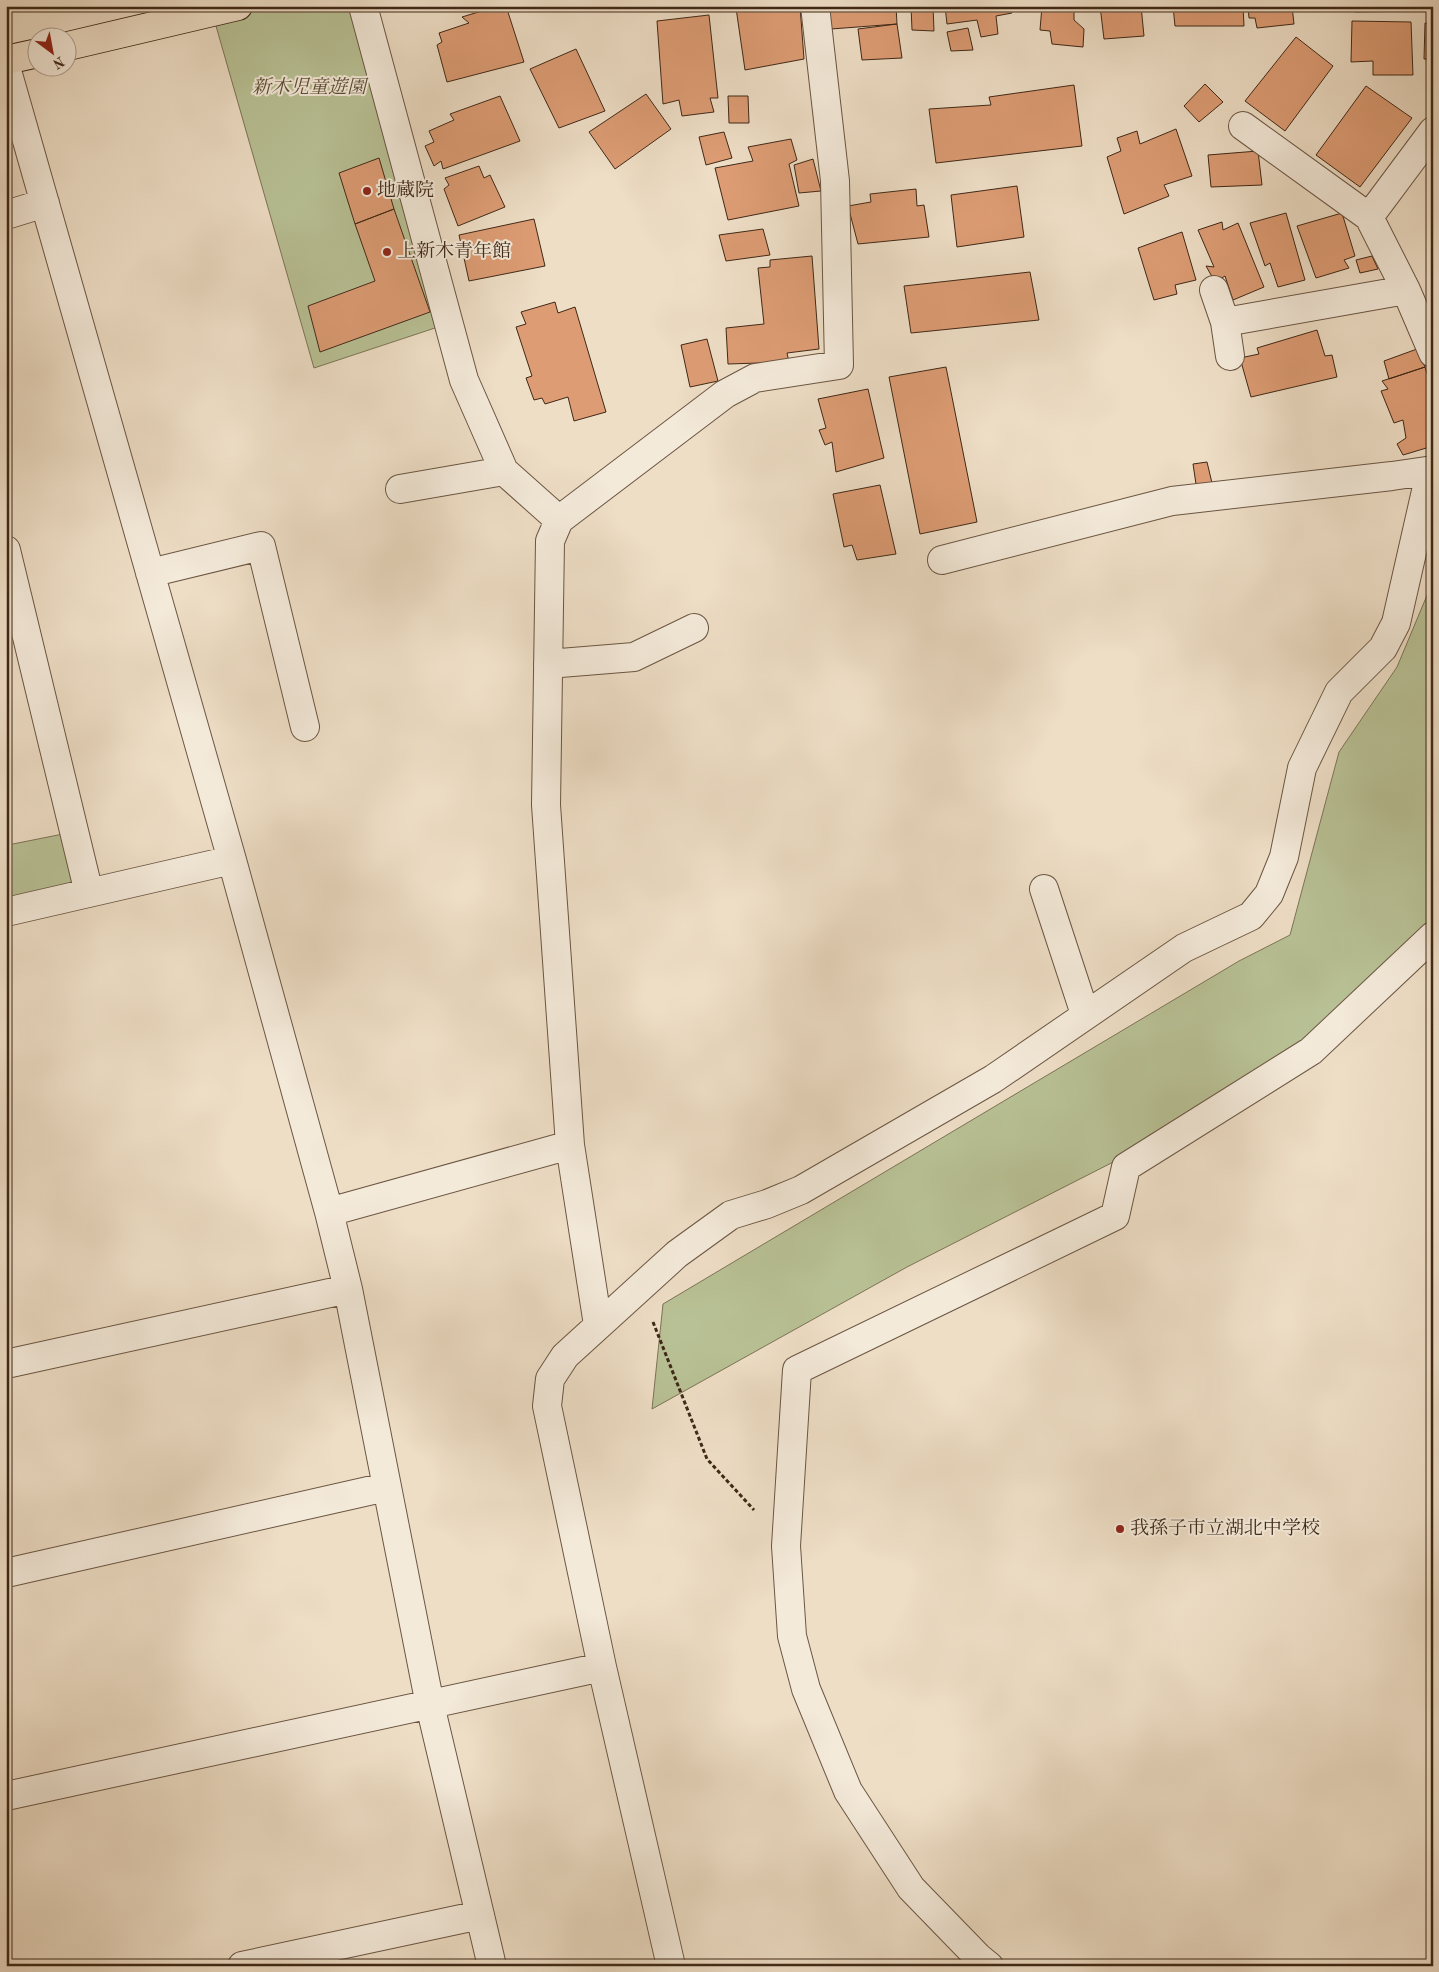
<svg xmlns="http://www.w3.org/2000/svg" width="1439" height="1972" viewBox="0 0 1439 1972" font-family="'Old Standard TT','Noto Serif JP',serif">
	<rect width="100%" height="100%" fill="#eedec6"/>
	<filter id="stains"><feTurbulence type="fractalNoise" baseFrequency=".004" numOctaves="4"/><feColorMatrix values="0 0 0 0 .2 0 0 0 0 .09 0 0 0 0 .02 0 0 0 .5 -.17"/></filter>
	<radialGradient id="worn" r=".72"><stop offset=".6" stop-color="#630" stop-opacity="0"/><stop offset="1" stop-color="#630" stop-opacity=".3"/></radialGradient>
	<path fill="#b8c195" stroke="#7c7456" d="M238 6H363L447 324 314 368 212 12Z
		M1433 581V945L1184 1126 907 1267 652 1409 663 1304 1239 961 1290 935 1339 752 1397 667Z
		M63 834 77 882 6 898V840L8 845Z"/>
	<path fill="#dd9c74" stroke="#3f2817" d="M498 6H506L524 62 447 82 437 45 442 42 439 33 469 23 462 17Z
		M800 6 804 59 745 70 736 8Z
		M829 6H896L897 24 831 29Z
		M911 6H933L934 31 912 30Z
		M945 6H1011L1012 13 996 16 998 34 981 37 977 20 947 24Z
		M1042 6H1074V20L1084 29 1083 47 1052 44 1050 31 1040 30Z
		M1100 6H1141L1144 36 1104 39Z
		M1173 6H1243L1244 26H1175Z
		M1248 6H1292L1294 24 1257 28 1255 18H1249Z
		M1354 6H1416L1417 11 1355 12Z
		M1422 6H1433V10L1421 11Z
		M709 15 718 98H710L714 112 682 116 679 100 663 104 657 21Z
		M1352 21 1411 22 1413 75H1373V61L1351 62Z
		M1425 23 1433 24V59H1424Z
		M897 24 902 58 862 60 858 29Z
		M968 28 973 50 951 51 947 32Z
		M1296 37 1333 66 1285 131 1245 101Z
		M576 49 605 111 559 128 530 69Z
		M1205 84 1223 102 1199 122 1184 106Z
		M1074 85 1082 146 936 163 929 109 991 105 989 97Z
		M1366 86 1412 118 1360 187 1316 155Z
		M646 94 671 129 615 169 589 132Z
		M500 96 520 141 443 169 441 161 434 166 425 146 434 142 429 131 454 120 450 114Z
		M728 96H748L749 123H729Z
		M1176 129 1192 176 1164 185 1169 196 1124 214 1107 157 1121 151 1117 138 1137 131 1140 144Z
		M724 132 732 158 706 165 699 137Z
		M791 139 797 160 789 164 799 206 728 220 715 168 753 161 748 147Z
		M1258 151 1262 185 1211 187 1208 155Z
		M379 158 394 209 355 224 339 173Z
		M813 159 821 191 799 193 794 165Z
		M479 166 484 178 490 175 505 207 458 226 444 189 449 185 445 178Z
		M1017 186 1024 237 957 247 951 195Z
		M916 189 917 206 924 205 929 237 858 244 848 206 871 202 870 194Z
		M394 209 430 312 320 352 308 306 375 281 355 224Z
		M1286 213 1305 280 1278 287 1270 263 1265 266 1250 223Z
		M1342 213 1355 256 1344 260 1349 268 1316 278 1297 226Z
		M534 219 545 266 469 281 459 235Z
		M1222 222 1223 230 1238 223 1264 287 1233 300 1225 276 1215 282 1206 266 1214 267 1198 230Z
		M763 229 770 255 726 261 719 235Z
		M1182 232 1196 280 1175 285 1177 294 1154 300 1138 248Z
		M812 256 819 349 787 353 789 362 728 364 726 328 764 324 758 268 770 267V260Z
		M1372 256 1378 269 1360 273 1356 260Z
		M1030 272 1039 320 911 333 904 286Z
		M555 302 558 313 575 307 606 412 574 421 568 397 545 404 542 398 534 400 526 378 532 376 516 327 526 324 521 312Z
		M1317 330 1325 356 1332 355 1337 377 1251 397 1240 358 1259 354 1257 348Z
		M707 339 718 381 690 387 681 345Z
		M1417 349 1425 367 1389 379 1384 361Z
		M946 367 977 522 920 534 889 377Z
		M1425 367 1433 392V446L1403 455 1397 444 1406 438 1403 420 1394 423 1381 391 1388 389 1382 381Z
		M868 389 884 458 836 472 832 442 825 445 819 430 826 428 818 399Z
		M1207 462 1212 483 1196 484 1193 464Z
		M880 485 896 554 857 560 852 545 844 547 833 494Z"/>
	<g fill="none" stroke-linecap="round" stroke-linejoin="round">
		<defs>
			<path id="minor" d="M363 6 464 380 504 471 559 520
				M6 67 232 860 329 1212 348 1289 430 1705 492 1966
				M1243 126 1369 217
				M1433 131 1369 217 1406 290 1433 353
				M6 215 45 203
				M1214 290 1225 322 1230 356
				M1225 322 1406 290
				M400 489 504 471
				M6 550 89 893
				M942 560 1172 501 1392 476 1433 470
				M150 573 261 546 305 727
				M548 664 634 657 694 628
				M1044 889 1085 1014
				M6 912 232 860
				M329 1212 570 1145
				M598 1325 570 1145 546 805 550 541 559 520 725 394 755 378 839 365 835 181 815 6
				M6 1364 348 1289
				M6 1573 386 1487
				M6 1796 602 1667
				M242 1966 480 1915
				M671 1966 602 1667 547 1406 550 1379 565 1356 677 1254 731 1215 767 1204 801 1190 993 1079 1184 948 1251 916 1269 894 1284 857 1302 768 1339 692 1383 648 1396 623 1426 491 1433 483
				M989 1966 978 1957 911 1888 848 1791 806 1689 792 1636 786 1546 797 1370 1115 1216 1126 1167 1311 1051 1433 936"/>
			<path id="highway" d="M68 46 238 6
				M6 60 38 53"/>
		</defs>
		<use href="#minor" stroke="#6b5643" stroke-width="30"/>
		<use href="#highway" stroke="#3f2817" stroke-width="30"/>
		<path stroke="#3f2817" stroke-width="3" stroke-dasharray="4 2.5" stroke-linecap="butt" d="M653 1322 707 1459 754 1510"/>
		<use href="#minor" stroke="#f4eada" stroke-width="28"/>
		<use href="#highway" stroke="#eedec6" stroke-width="28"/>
	</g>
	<g fill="#8f2418" stroke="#f4eada" stroke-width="2">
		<circle cx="367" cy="191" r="5"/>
		<circle cx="387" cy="252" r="5"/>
		<circle cx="1120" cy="1529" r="5"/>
	</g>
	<g text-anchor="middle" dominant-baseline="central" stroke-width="4" stroke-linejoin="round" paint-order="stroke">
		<g font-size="19" font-style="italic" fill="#5d4e36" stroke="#f4eada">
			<text x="309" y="88">新木児童遊園</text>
		</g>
		<g font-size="19" fill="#3f2817" stroke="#f4eada" text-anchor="start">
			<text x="377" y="191">地蔵院</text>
			<text x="397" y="252">上新木青年館</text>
			<text x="1130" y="1529">我孫子市立湖北中学校</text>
		</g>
	</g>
	<rect width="1439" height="1972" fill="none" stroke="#eedec6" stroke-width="25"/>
	<rect x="8" y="8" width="1424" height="1957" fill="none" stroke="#3f2817" stroke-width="2.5"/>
	<rect x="12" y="12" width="1414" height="1947" fill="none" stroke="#3f2817"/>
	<g transform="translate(52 52) rotate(148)"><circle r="24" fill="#f4eada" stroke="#ac9c8c"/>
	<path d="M0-4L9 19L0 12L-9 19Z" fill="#8f2418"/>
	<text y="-8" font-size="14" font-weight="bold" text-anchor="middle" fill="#3f2817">N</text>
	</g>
	<rect width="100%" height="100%" filter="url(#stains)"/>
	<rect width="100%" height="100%" fill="url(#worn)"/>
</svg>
